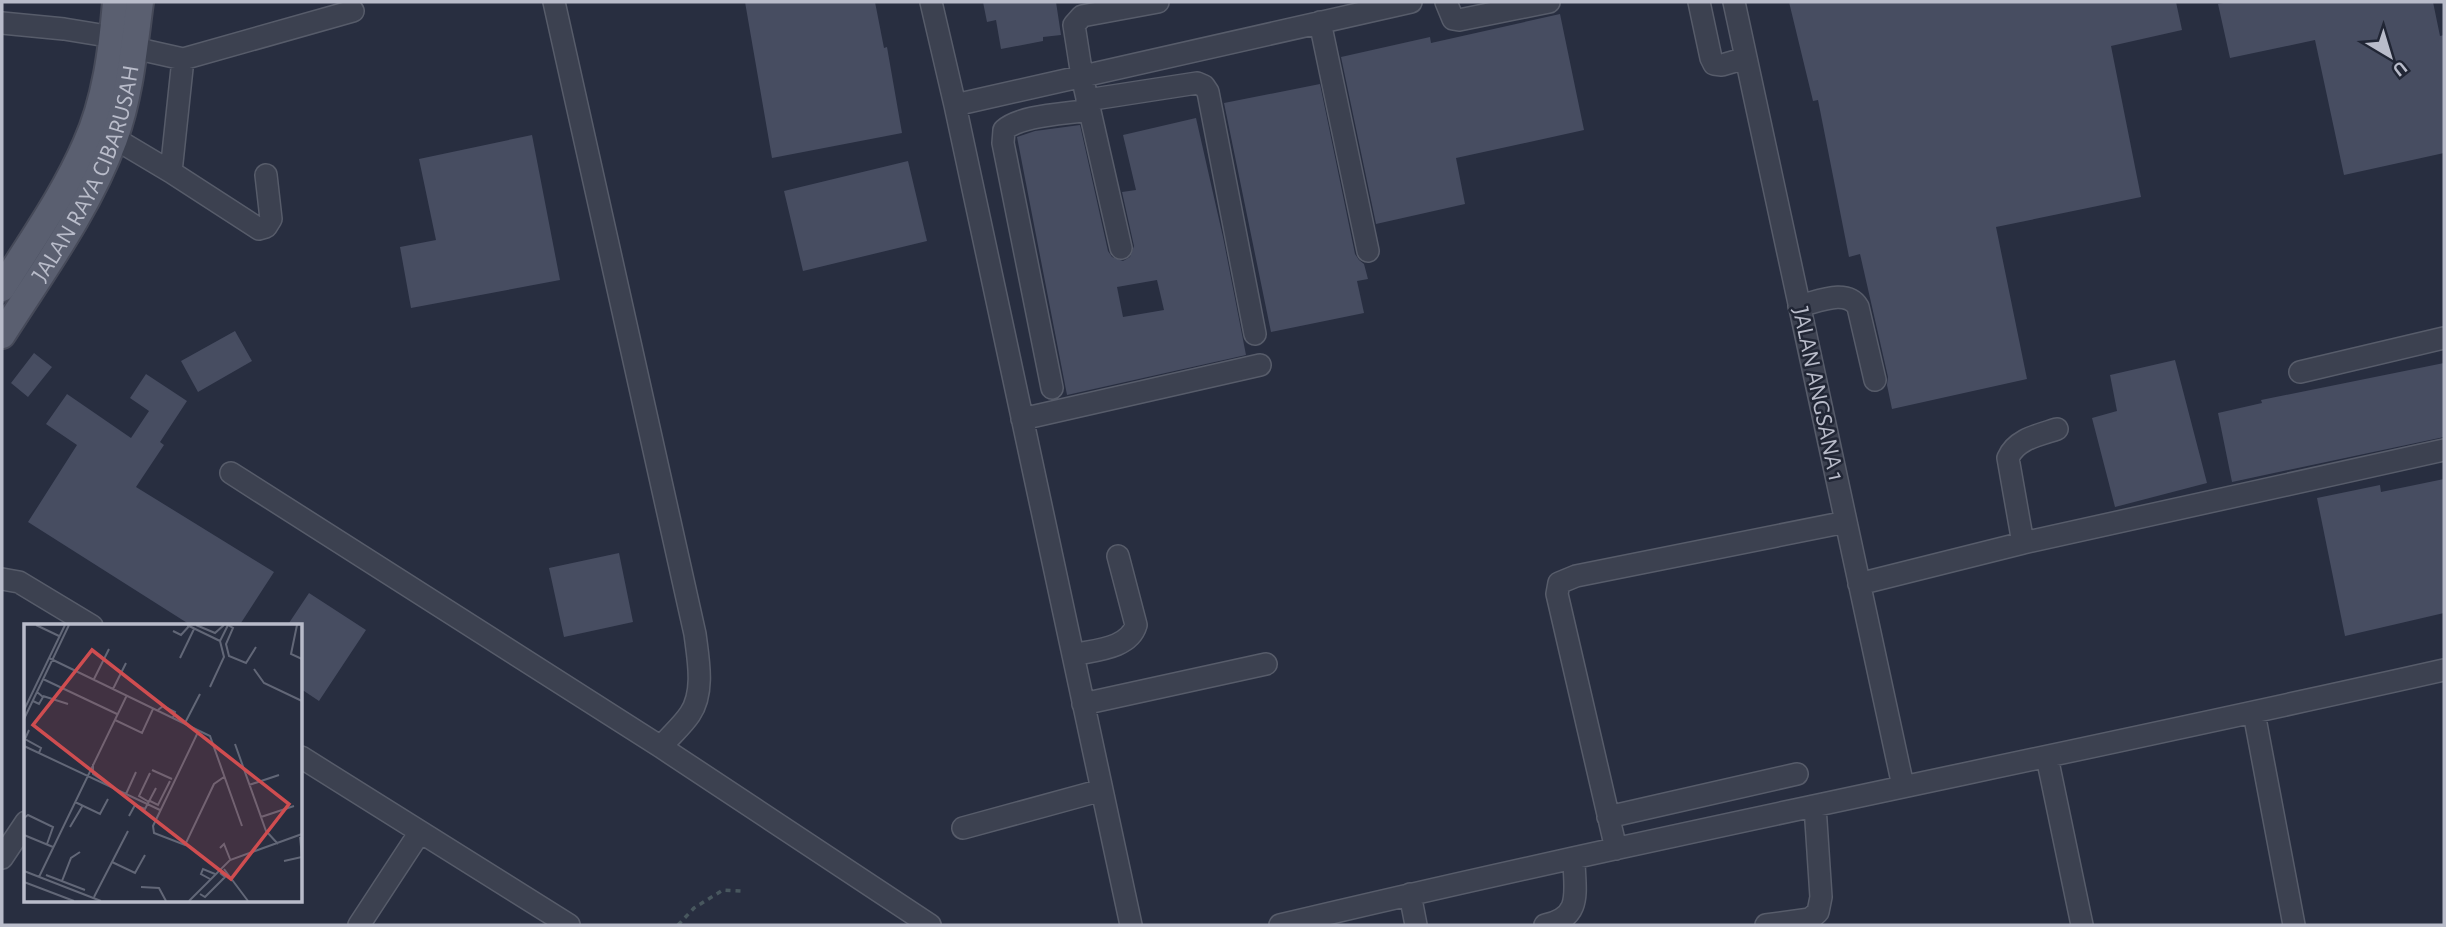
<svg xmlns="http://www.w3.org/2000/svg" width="2446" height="927" viewBox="0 0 2446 927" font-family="'Alegreya Sans',sans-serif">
	<rect width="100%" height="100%" fill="#282e40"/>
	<path fill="#474d61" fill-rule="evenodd" d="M745 2H875L884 48 887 47 902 133 772 158Z
		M983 2H1056L1061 35 1043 37V41L1001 49 996 20 987 22Z
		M1789 2H2176L2182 30 2111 46 2141 197 1996 227 2027 379 1892 409 1887 385 1888 377 1860 254 1849 257 1818 100 1813 101Z
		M2229 2H2433L2440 36 2444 35V153L2344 175 2315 40 2230 58 2218 4Z
		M1560 14 1584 130 1456 158 1465 204 1376 224 1341 57 1430 37 1431 43Z
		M1320 84 1355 254 1359 260 1364 264 1368 279 1357 281 1364 313 1271 332 1224 103Z
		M1196 118 1223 237 1246 355 1067 395 1017 137 1035 131 1080 125 1108 251 1112 257 1123 261 1130 257 1134 246 1122 192 1136 190 1123 135ZM1157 280 1164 310 1123 317 1117 287Z
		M532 135 560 280 411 308 400 247 436 240 419 159Z
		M908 161 927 241 803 271 784 191Z
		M235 331 252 361 198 392 181 361Z
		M34 353 52 367 28 397 11 383Z
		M2175 360 2207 483 2115 507 2092 418 2117 411 2110 375Z
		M2444 363V437L2232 482 2218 413 2262 403 2261 400Z
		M146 374 187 401 160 442 164 445 136 487 274 572 239 626H192L28 522 77 445 46 424 67 394 131 438 149 411 130 398Z
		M2444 479V613L2345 636 2317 498 2380 485 2381 492Z
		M619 553 633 622 564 637 549 568Z
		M309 593 366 630 319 701 301 689V626H287Z"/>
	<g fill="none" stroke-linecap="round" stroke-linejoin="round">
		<defs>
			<path id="minor" d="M554 2 695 634C698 658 705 692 690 714 682 726 670 736 661 747
				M931 2 955 105 1131 925
				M1446 2 1453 19 1459 20 1549 2
				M1699 2 1711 58 1714 64 1722 65 1746 58
				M1734 2 1903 786
				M1320 22 1368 251
				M2 23 64 29 113 37
				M134 48 183 59 171 172
				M183 59 353 11
				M1087 100 1197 83 1204 86 1208 92 1255 334
				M955 105 1411 2
				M114 138 171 172 259 229 266 227 271 219 266 175
				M1121 248 1082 76 1074 25 1082 16 1158 2
				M1799 306C1817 302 1847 288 1858 307L1875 380
				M2300 372 2444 338
				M1052 388 1003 143 1004 130C1021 115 1066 114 1089 110
				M1022 419 1260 365
				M231 473 661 747 930 925
				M2023 543 2008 458C2016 439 2039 435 2057 429
				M2 579 19 582 92 626
				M1859 584 2023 543 2444 450
				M1073 655C1094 650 1129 649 1136 625L1118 556
				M1083 704 1266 664
				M2254 713 2294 925
				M301 757 569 925
				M2047 757 2082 925
				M1608 817 1797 774
				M963 828 1102 790
				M1616 849 1557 594 1559 583 1576 576 1846 522
				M2 858 26 822
				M1410 894 1416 925
				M359 925 420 832
				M1280 925C1667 833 2057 757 2444 670
				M1545 925C1584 917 1574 890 1574 858
				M1766 925 1810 919 1818 912 1821 897 1815 806"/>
			<g id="major">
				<path d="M2 288C31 241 64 195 86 144 106 100 112 49 116 2"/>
				<path id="s1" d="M2 335C42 272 88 210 114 139 130 96 134 47 140 2"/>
			</g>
		</defs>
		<use href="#minor" stroke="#575c6a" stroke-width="24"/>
		<use href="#major" stroke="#464a59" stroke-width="30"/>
		<path stroke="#48575e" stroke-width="3.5" stroke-dasharray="5 5" stroke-linecap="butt" d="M678 925 694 908 723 890 742 891"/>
		<use href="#minor" stroke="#3c4150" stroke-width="21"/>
		<use href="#major" stroke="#5a5f70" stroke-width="26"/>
	</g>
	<g text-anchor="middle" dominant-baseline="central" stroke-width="5" stroke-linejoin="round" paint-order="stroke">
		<g font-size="24" fill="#b9bcca" stroke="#212635">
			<text stroke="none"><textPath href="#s1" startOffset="184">JALAN RAYA CIBARUSAH</textPath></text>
			<text transform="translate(1818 394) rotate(78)">JALAN ANGSANA 1</text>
		</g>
	</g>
	<g transform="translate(24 624)">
		<rect width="278" height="278" fill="#282e40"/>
		<path fill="none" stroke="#626777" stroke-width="2" d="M12 1 35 12M163 1 196 17M172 1 191 9 200 1M204 1 209 4 202 20 205 32 222 39 232 23M273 1 267 30 278 35M149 7 157 11 166 1M25 34 186 112 218 202M156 34 170 5M230 45 240 59 278 77M19 55 93 90M70 55 85 25M186 63 200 33 196 17 204 1M89 65 102 39M19 72 44 80M9 77 15 80 19 73 13 68M0 86 41 1M134 86 139 82 151 88 149 94M0 95 45 1M91 96 118 109 129 85M161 99 176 70M5 106 1 115 17 124 15 129M175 106 129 202 130 209 161 221 190 160 200 153M211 120 242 207 254 220M0 122 136 186M69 140V150L90 164M128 146 148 155M225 161 255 151M102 170 112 148M126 177 134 181 146 157M51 178 76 190 84 175M125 178 115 172 126 149M105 192 111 181 121 185 132 164M237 193 270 182M0 194 4 191 29 203 23 220M46 203 59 181M0 211 29 223M196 224 200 220 206 235M260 237 278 233 276 213M88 238 111 249 121 231M200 245 224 277M0 247 77 277M22 251 61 266M15 253 103 71M186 255 177 250 179 245 191 250M38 257 47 234 56 228M0 258 50 277M117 263 135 264 142 277M176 270 181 273 201 253 196 249M182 272 199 255M70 273 104 207M165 277 206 236 278 210"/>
		<path fill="#cf4d50" fill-opacity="0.15" stroke="#cf4d50" stroke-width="3.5" d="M68 26 265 180 207 255 9 101Z"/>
		<rect width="278" height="278" fill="none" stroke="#b9bcca" stroke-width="3.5"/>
	</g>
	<rect width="2446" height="927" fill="none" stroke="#b9bcca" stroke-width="7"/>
	<g transform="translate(2390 56) rotate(142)" stroke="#212635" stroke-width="5" paint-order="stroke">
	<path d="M0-5L12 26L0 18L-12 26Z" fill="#b9bcca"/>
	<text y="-10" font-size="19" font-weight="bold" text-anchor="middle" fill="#b9bcca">U</text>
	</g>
</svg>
